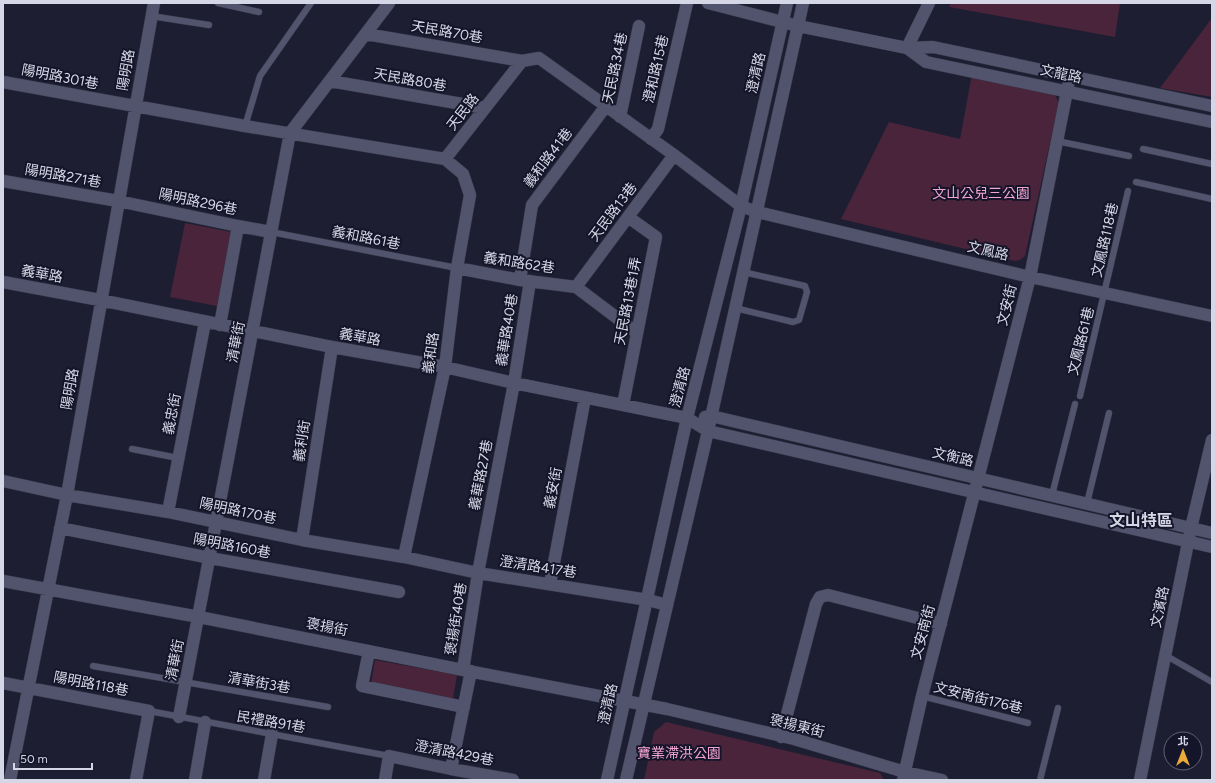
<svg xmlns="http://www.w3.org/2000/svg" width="1215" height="783" viewBox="0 0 1215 783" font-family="Figtree,'Noto Sans TC',sans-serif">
	<rect width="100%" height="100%" fill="#1e1e33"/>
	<path fill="#49243a" d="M951 3H1120L1115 37 949 7Z
		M1212 18V97L1160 88 1163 84Z
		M972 74 1052 91 1059 102 1025 256 1020 260 1015 261 841 219 889 122 960 139Z
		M185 223 231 232 217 306 170 297Z
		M375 660 457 675 453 699 371 684Z
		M666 722 880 773 884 780H644L654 732Z"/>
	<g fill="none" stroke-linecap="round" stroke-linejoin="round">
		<defs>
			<path id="lane" d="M218 3 259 12
				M151 16 209 25
				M245 126 260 76 311 3
				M1057 141 1129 156
				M1143 149 1212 164
				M1136 182 1212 199
				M271 232 457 268
				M735 308 793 322 799 320 807 292 805 286 743 272
				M1080 396 1128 191
				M132 449 178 458
				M1052 495 1075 404
				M1087 503 1109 413
				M1165 655 1212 682
				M93 666 328 707
				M922 696 1028 723
				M149 711 389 756
				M1040 780 1058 708"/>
			<path id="street" d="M708 3 798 26
				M366 34 522 61
				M907 48 929 3
				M330 81 485 108
				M3 82 245 126 445 159 522 61 539 58 674 155 741 206 757 212 1030 277 1212 316
				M620 117 639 26
				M651 139 658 129 687 3
				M3 181 118 201 238 226 271 232
				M457 268 520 280 576 287 637 333
				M520 280 532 205 606 106
				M3 282 100 300 332 347 445 367 514 383 687 418
				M576 287 674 155
				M220 325 238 226
				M623 405 656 237 628 217
				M3 481 67 495 168 512 302 540 404 557 478 573 648 600 667 605
				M168 512 205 322
				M60 528 210 558 399 592
				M302 540 332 347
				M404 557 445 367 457 268 470 195 463 174 445 159
				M3 581 199 617 463 670 667 709 794 739 905 772 942 780
				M550 584 585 398
				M369 651 362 686 464 707
				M463 670 478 573 514 383 530 281
				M3 683 149 711 136 780
				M179 717 290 133 389 3
				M781 737 816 604 820 597 828 595 941 624
				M451 769 471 671
				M10 780 67 495 154 3
				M195 780 205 722
				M264 780 272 734
				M385 780 389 756 451 769 513 780
				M903 780 922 696 1030 277 1070 76
				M1140 780 1191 528 1212 440"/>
			<path id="secondary" d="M798 26 907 48 933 47 1212 106
				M907 48 926 62 1212 122
				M705 417 711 416 1212 533
				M687 418 708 431 1212 547
				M607 780 687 418 741 206 787 3
				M626 780 708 431 803 3"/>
		</defs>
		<use href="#lane" stroke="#393a4c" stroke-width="7"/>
		<use href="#street" stroke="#393a4c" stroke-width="13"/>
		<use href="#secondary" stroke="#393a4c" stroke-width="13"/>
		<use href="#lane" stroke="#52546d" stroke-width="6"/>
		<use href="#street" stroke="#52546d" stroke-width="12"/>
		<use href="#secondary" stroke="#52546d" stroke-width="12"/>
	</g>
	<g text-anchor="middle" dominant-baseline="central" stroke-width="4" stroke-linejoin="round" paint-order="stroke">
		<g font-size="14" fill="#d6d7e6" stroke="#151529">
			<text transform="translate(447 32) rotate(10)">天民路70巷</text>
			<text transform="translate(615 68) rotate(-78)">天民路34巷</text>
			<text transform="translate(656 69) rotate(-77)">澄和路15巷</text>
			<text transform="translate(126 70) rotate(-80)">陽明路</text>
			<text transform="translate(756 73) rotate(-77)">澄清路</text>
			<text transform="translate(1061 74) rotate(12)">文龍路</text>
			<text transform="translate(60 77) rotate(11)">陽明路301巷</text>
			<text transform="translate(410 80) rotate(10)">天民路80巷</text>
			<text transform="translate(463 112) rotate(-52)">天民路</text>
			<text transform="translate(548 158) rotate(-53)">義和路41巷</text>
			<text transform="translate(63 176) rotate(10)">陽明路271巷</text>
			<text transform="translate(198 202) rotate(12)">陽明路296巷</text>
			<text transform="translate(613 212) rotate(-53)">天民路13巷</text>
			<text transform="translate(366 238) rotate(11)">義和路61巷</text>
			<text transform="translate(1105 240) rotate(-77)">文鳳路118巷</text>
			<text transform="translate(988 251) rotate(13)">文鳳路</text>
			<text transform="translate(519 263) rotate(9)">義和路62巷</text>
			<text transform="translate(42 274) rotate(10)">義華路</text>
			<text transform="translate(628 301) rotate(-79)">天民路13巷1弄</text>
			<text transform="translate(1007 305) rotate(-76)">文安街</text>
			<text transform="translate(507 330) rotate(-81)">義華路40巷</text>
			<text transform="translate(360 337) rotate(10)">義華路</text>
			<text transform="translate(1081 341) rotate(-76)">文鳳路61巷</text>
			<text transform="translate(236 342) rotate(-79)">清華街</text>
			<text transform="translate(431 353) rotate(-82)">義和路</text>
			<text transform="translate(680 387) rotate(-75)">澄清路</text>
			<text transform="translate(70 389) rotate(-80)">陽明路</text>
			<text transform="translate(172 414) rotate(-79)">義忠街</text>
			<text transform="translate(302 441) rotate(-81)">義利街</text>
			<text transform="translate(953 457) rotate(13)">文衡路</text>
			<text transform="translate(481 475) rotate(-79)">義華路27巷</text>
			<text transform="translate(553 488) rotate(-79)">義安街</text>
			<text transform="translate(238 511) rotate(12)">陽明路170巷</text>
			<text transform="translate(232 546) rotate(11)">陽明路160巷</text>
			<text transform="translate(538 567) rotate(9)">澄清路417巷</text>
			<text transform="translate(1160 607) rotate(-78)">文濱路</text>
			<text transform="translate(456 619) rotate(-81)">褒揚街40巷</text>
			<text transform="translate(327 627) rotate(11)">褒揚街</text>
			<text transform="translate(923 632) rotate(-75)">文安南街</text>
			<text transform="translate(175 660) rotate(-79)">清華街</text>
			<text transform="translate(259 683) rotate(10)">清華街3巷</text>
			<text transform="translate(91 684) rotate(11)">陽明路118巷</text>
			<text transform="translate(978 698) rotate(14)">文安南街176巷</text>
			<text transform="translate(608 704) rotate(-77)">澄清路</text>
			<text transform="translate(271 722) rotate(10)">民禮路91巷</text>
			<text transform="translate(797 726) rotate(14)">褒揚東街</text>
			<text transform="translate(454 753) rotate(11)">澄清路429巷</text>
		</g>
		<g font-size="14" fill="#f4a5d3" stroke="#151529">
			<text x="981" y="193">文山公兒三公園</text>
			<text x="679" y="753">寶業滯洪公園</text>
		</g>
		<g font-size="16" font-weight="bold" fill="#d6d7e6" stroke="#151529">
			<text x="1141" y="520">文山特區</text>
		</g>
	</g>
	<rect width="1215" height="783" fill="none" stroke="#d6d7e6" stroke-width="8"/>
	<g transform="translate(1183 751)"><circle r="19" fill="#151529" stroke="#626375"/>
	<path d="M0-3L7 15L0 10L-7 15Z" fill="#eaaa39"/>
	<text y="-6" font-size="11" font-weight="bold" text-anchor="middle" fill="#d6d7e6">北</text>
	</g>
	<path d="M14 763v6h78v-6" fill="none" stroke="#d6d7e6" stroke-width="2"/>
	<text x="20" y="763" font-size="12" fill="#d6d7e6" stroke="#151529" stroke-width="3" paint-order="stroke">50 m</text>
</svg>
